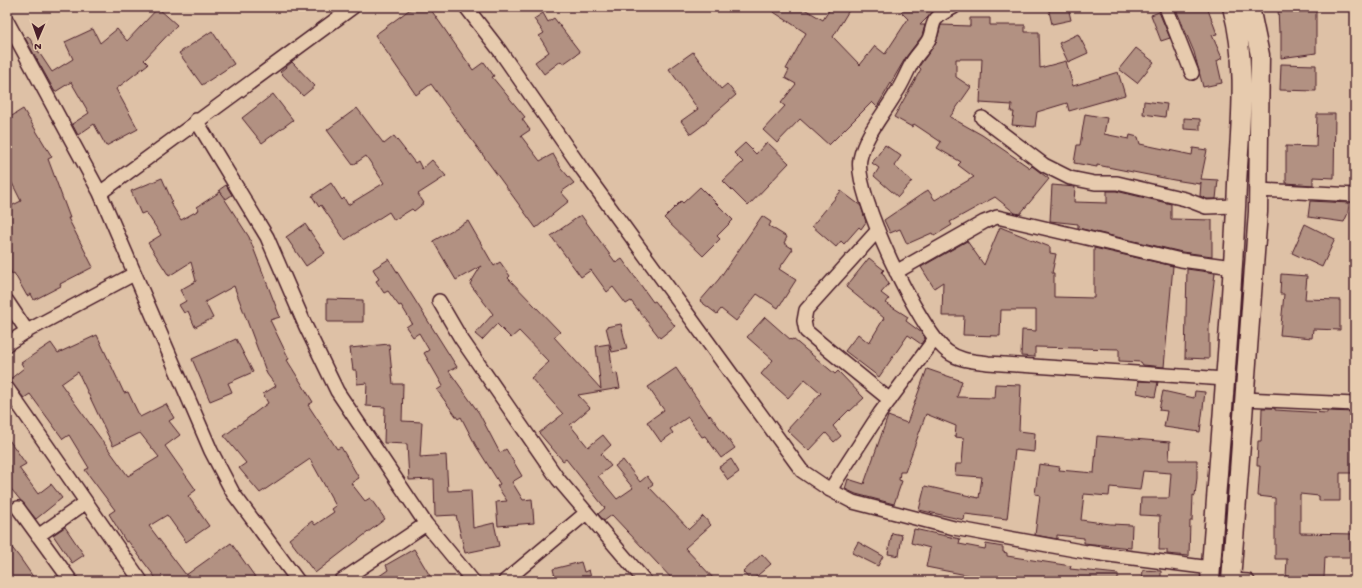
<svg xmlns="http://www.w3.org/2000/svg" width="1362" height="588" viewBox="0 0 1362 588" font-family="'Gochi Hand',sans-serif">
	<rect width="100%" height="100%" fill="#dec1a6"/>
	<filter id="ink" filterUnits="userSpaceOnUse"><feTurbulence type="fractalNoise" baseFrequency=".025" numOctaves="2"/><feDisplacementMap in="SourceGraphic" scale="8" xChannelSelector="R" yChannelSelector="G"/><feConvolveMatrix kernelMatrix="1 2 1 2 8 2 1 2 1" color-interpolation-filters="sRGB"/></filter>
	<g filter="url(#ink)">
		<path fill="#b29182" stroke="#4a1f2b" fill-rule="evenodd" d="M413 7H429L473 70 484 62 494 76 492 77 525 117 522 119 530 130 521 136 540 161 553 154 561 168 574 183 561 192 569 201 536 228 431 84 416 95 375 35Z
			M766 7H801L823 20 831 7H851L833 37 860 65 875 46 885 54 908 19 901 12 907 7H938L920 25H925L922 36 906 57 877 107 872 102 829 145 800 119 777 143 763 130 785 106 781 103 796 84 785 78 789 70 786 69 806 33Z
			M1048 7H1068L1071 20 1052 24Z
			M1175 7H1207L1217 34 1212 35 1222 58 1217 61 1222 83 1203 87 1194 52Z
			M1316 7V53L1281 58V32H1279L1278 8Z
			M158 8 177 25 144 60 148 64 116 89 138 129 106 146 94 124 78 135 72 124 89 113 71 82 55 92 25 38 28 36 52 72 73 59 65 42 93 29 100 43 117 29 127 41Z
			M1159 12 1170 38 1161 41 1151 15Z
			M543 13 548 22 554 18 580 52 563 64 561 61 544 74 535 62 549 52 539 36 544 33 534 19Z
			M970 18H990V25H1025V32H1039L1040 68 1066 61 1073 86 1118 72 1125 95 1069 111 1067 103 1037 112 1035 127 1012 125 1014 112H1011L1012 105 980 103 982 59H956V77L971 87 950 117 982 135 1030 168 1032 166 1049 179 1020 214 1015 213 995 197 950 222 952 225 934 236 932 233 907 244 900 229 890 233 884 220 928 190 935 200 974 177 958 165 961 162 937 148 941 142 914 124 912 127 894 117 921 69 919 67 920 65 936 43 941 25 970 26Z
			M212 31 234 64 202 85 179 53Z
			M1078 34 1088 53 1068 62 1059 43Z
			M1136 48 1154 62 1137 83 1119 69Z
			M693 52 721 89 727 84 736 95 706 121 707 122 691 134 681 121 698 109 669 69Z
			M292 62 315 86 303 96 280 72Z
			M1281 64 1316 65V91L1280 90Z
			M273 94 293 120 262 143 242 118Z
			M1144 101 1167 104 1165 117 1143 114Z
			M357 108 384 144 394 136 415 163 418 161 422 169 432 160 446 176 418 194 424 203 414 211 412 209 394 220 389 212 345 240 321 205 319 207 312 196 331 183 342 200 344 198 348 205 384 183 366 156 353 165 327 130Z
			M23 109 52 157 48 159 70 218H68L93 267 60 284 61 286 34 300 31 294 27 296 14 273 12 274 7 264V208L21 201 7 173V119Z
			M1085 114 1107 118 1104 134 1129 139 1130 135 1138 137 1140 144 1192 155 1193 148 1207 150 1201 179 1218 180 1216 199H1207L1200 196 1201 182 1200 184 1174 180 1097 165V167L1074 163 1077 145H1080Z
			M1317 114H1335L1334 178 1313 177V185L1286 183V146L1316 147Z
			M1184 118 1200 119V130L1184 129Z
			M767 142 789 163 748 206 723 181 743 162 734 153 745 143 756 154Z
			M885 145 901 156 894 166 912 181 898 197 874 176 879 168 872 163Z
			M162 178 172 201 170 202 181 220 199 210 197 207 220 192 249 237 280 317 270 320 289 359 287 360 313 402 308 405 337 449 341 447 359 478 351 483 365 501 370 498 385 519 315 573 289 539 312 521 315 525 334 512 332 509 336 506 310 459 260 493 239 468 246 463 224 436 268 403 263 394 276 386 267 374 234 286 205 302 213 318 195 327 188 311 184 313 179 305 186 301 180 290 196 281 191 262 169 276 148 243 161 235 146 212 141 214 131 191Z
			M226 185 232 195 226 199 219 190Z
			M1052 185 1075 187 1074 202 1107 203V191H1116L1171 204V219L1212 220V256L1182 252 1078 228V224L1050 221Z
			M700 187 733 220 717 236 720 239 703 256 664 218 681 201 683 203Z
			M841 191 861 206 866 222 861 229 859 227 844 244 841 241 836 247 812 226Z
			M1310 201 1349 203 1348 213 1344 222 1308 217Z
			M581 215 616 263 622 259 653 302 655 301 675 326 660 338 631 301 626 304 613 287 607 292 591 270 581 277 551 236Z
			M762 216 771 222 769 226 787 237 784 243 793 249 779 269 796 280 778 308 757 294 736 321 721 309 717 314 700 301 719 279Z
			M468 221 494 266 500 262 510 276 508 278 560 332 554 337 601 389 596 346 609 344 613 374 617 373 620 388 578 395 590 408 570 425 588 447 603 435 611 445 601 454 611 466 598 476 617 499 633 488 615 466 623 460 640 482 647 476 653 484 649 487 689 529 703 516 711 525 685 548 716 581H674L612 515 604 521 598 514 605 508 566 459 563 461 539 433 563 414 531 378 549 362 519 331 511 338 497 324 482 340 475 334 493 314 470 284 481 266 456 280 433 241Z
			M305 224 325 253 306 266 286 237Z
			M1305 224 1335 239 1322 267 1292 253Z
			M1000 227 1050 247V253L1056 254 1052 273H1054V297L1094 298V248L1173 266 1164 367 1143 365 1141 362 1119 361V349L1035 347V357L1021 356 1022 330 1036 331V310H1001L1000 336 963 335 964 316H942L943 282 934 288 921 267 967 241 984 265Z
			M869 258 884 270 882 272 889 284 881 293 889 299 886 303 908 317 906 321 922 333 925 338 921 344 908 335 879 377 845 351 858 334 869 343 884 318 846 287Z
			M389 259 457 367 449 371 479 413 500 453 506 449 522 476 512 482 523 500 532 499 534 523 498 526 496 502 507 501 497 486 500 484 476 446 461 417 458 419 437 390 443 386 424 353 429 350 419 333 413 337 406 327 412 323 401 305 399 306 388 291 384 293 376 281 379 279 373 269Z
			M1187 269 1215 273 1209 323V359L1185 358Z
			M1281 274 1307 276 1305 299 1340 300V330L1313 329 1312 338 1280 335 1284 294H1280Z
			M327 299 363 300V322H327Z
			M765 317 791 340 793 339 835 374 838 371 864 398 850 411 849 410 833 426 841 436 834 442 826 433 809 451 787 430 821 393 805 379 788 398 761 374 773 360 747 337Z
			M621 324 627 349 612 352 606 327Z
			M97 335 124 393 128 392 140 417 166 404 174 418 169 421 180 435 165 446 196 490 188 496 209 526 186 542 167 515 149 526 186 575 231 543 258 581H158L128 541 126 542 109 514 115 510 85 470 89 468 69 435 63 439 30 394 24 398 9 380 24 368 21 363 51 343 58 353ZM78 372 113 446 140 433 159 457 128 476 61 384Z
			M236 339 253 372 228 383 232 392 210 401 192 359Z
			M389 344 393 384H403L402 421 422 422 420 457 446 455 448 491 471 490 473 528 494 523 499 546 465 553 456 515 435 516 434 479 409 480 407 444 384 443 385 407 366 406 367 383 357 384 356 370H353L350 348Z
			M676 368 709 416 710 415 735 448 721 458 705 436 702 437 688 417 670 429 673 433 661 442 647 422 664 410 648 387Z
			M927 369 962 381 957 397 994 398 995 384 1021 385 1019 431 1035 433 1034 452 1015 450 1007 519 965 514 964 520 919 510 925 486 979 498 982 477 955 475 956 464H962L964 438 955 437 956 426 926 414 905 472H900L899 480 902 481 894 504 856 494 845 489 848 479 864 484 888 416 907 423Z
			M1139 381 1158 382 1155 397 1137 393Z
			M1163 391 1194 398 1195 391 1205 392 1200 432 1164 427 1167 411 1159 410Z
			M1262 408H1275V410L1327 413V411L1355 412V473H1340V501H1319V496L1300 494V533L1355 534V557H1325L1324 578 1286 577 1287 559H1275V498L1258 496 1260 466H1257L1258 441H1261Z
			M1097 436 1170 442 1169 460H1197V478L1195 496 1193 495 1192 521H1190L1189 556 1167 554V550H1159L1160 516 1140 515 1141 498H1169L1171 473 1143 471 1140 490 1110 487 1109 496 1084 494 1081 520 1110 524 1132 525 1131 548 1084 543V538L1057 535V539L1035 535 1040 495 1035 494 1039 464 1060 467 1059 470 1094 473Z
			M7 437 26 464 19 468 38 494 51 484 62 498 36 519 7 484Z
			M731 459 739 472 728 480 719 467Z
			M65 527 84 555 72 563 53 535Z
			M914 529 960 539 959 544 985 549 986 544 1003 547V552L1007 553V556L1071 566 1070 569 1118 574V581H997L926 567 930 548 911 543Z
			M892 533 902 535 899 556 888 554Z
			M7 541 20 558 36 581H7Z
			M858 542 883 556 878 566 852 553Z
			M414 549 433 581H372L388 570 386 565Z
			M762 554 771 564 751 581 743 572Z
			M581 562 584 572 589 570 592 581H556L553 569Z
			M1143 570 1161 571V581L1142 580Z"/>
		<g fill="none" stroke-linecap="round" stroke-linejoin="round">
			<defs>
				<path id="minor" d="M466 7 500 51 582 169 802 471 830 490 853 502 954 528 1086 552 1211 568
					M954 7C948 10 940 14 936 19 932 23 932 33 929 39 925 47 918 53 913 61 907 71 903 83 896 93 884 114 865 135 860 159 853 192 920 332 948 352 960 361 974 361 988 363L1225 379
					M1166 7 1192 73
					M7 21 100 193 211 451 233 493 298 581
					M982 118 1044 165 1070 178 1095 183H1117L1185 199 1206 207 1236 206
					M196 120 267 237 306 327 337 391 426 524 473 581
					M1258 190 1355 195
					M100 193 353 7
					M878 230 806 310 804 321 806 331 831 352 890 400
					M896 272 984 222 997 217 1181 260 1233 267
					M7 301 27 331
					M439 301 460 337 558 479 645 581
					M7 344 27 331 134 274
					M7 388 141 581
					M1244 399 1355 404
					M830 490 880 413 934 340
					M18 508 71 581
					M38 536 85 503
					M1232 580 1248 581
					M341 581 426 524
					M505 581 586 513"/>
				<path id="secondary" d="M1210 581C1219 449 1232 317 1237 184 1240 126 1248 64 1232 7
					M1231 581 1258 212 1260 55 1250 7"/>
			</defs>
			<use href="#minor" stroke="#4a1f2b" stroke-width="16"/>
			<use href="#secondary" stroke="#4a1f2b" stroke-width="21"/>
			<use href="#minor" stroke="#e7cbae" stroke-width="13"/>
			<use href="#secondary" stroke="#e7cbae" stroke-width="18"/>
		</g>
	</g>
	<rect width="1362" height="588" fill="none" stroke="#e7cbae" stroke-width="24"/>
	<rect x="12" y="12" width="1338" height="564" fill="none" stroke="#4a1f2b" stroke-width="1.5" filter="url(#ink)"/>
	<g transform="translate(38 38) rotate(182)" stroke="#e7cbae" stroke-width="3" paint-order="stroke">
	<path d="M0-3L7 15L0 10L-7 15Z" fill="#4a1f2b"/>
	<text y="-6" font-size="11" font-weight="bold" text-anchor="middle" fill="#4a1f2b">N</text>
	</g>
</svg>
